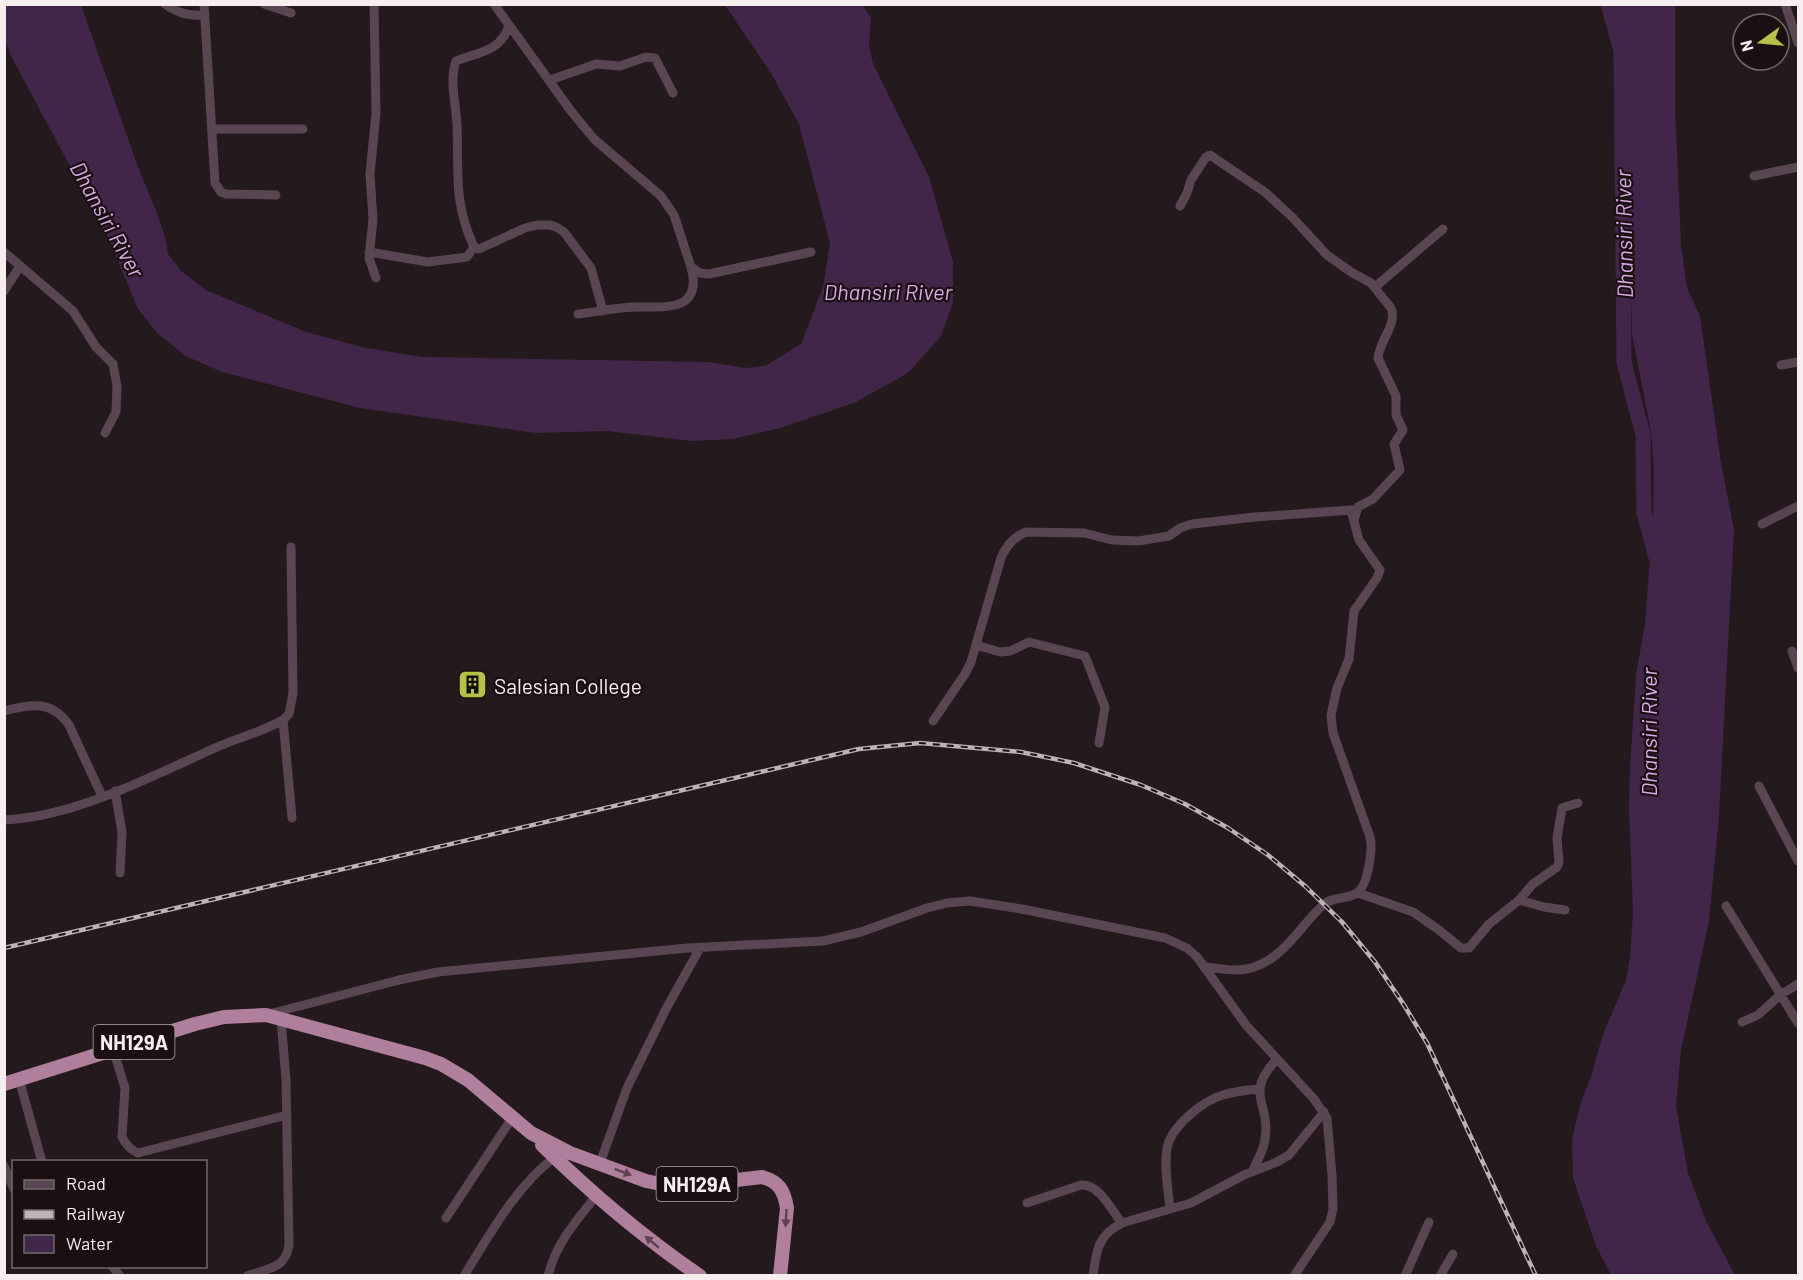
<svg xmlns="http://www.w3.org/2000/svg" width="1803" height="1280" viewBox="0 0 1803 1280" font-family="Barlow,sans-serif">
	<rect width="100%" height="100%" fill="#24191c"/>
	<path fill="#42264a" d="M4 5H81L138 167 157 213 166 240 168 254 181 271 206 290 306 332 366 348 422 357 709 362 746 368 765 366 801 344 823 287 830 243 799 124 772 75 725 5H862L871 17 869 46 873 64 929 177 953 262V303L941 336 908 373 854 403 780 428 733 439 693 441 607 431 536 433 360 408 222 372 186 356 158 334 138 309 109 239 12 58 5 40Z
		M1609 5H1675V106L1681 244 1687 288 1700 316 1721 463 1734 530 1719 816 1709 921 1681 1050 1676 1106 1688 1173 1706 1221 1735 1275H1611L1596 1246 1573 1178 1572 1140 1580 1105 1591 1077 1602 1037 1626 980 1630 958 1633 911 1629 809 1630 768 1636 675 1645 624 1653 519 1654 467 1651 432 1632 334 1629 191 1621 106V51Z"/>
	<g fill="none" stroke-linecap="round" stroke-linejoin="round">
		<path stroke="#42264a" stroke-width="15" d="M1608 4 1621 51 1624 362 1643 435 1644 513 1657 561"/>
		<path stroke="#5a4652" stroke-width="9" d="M165 4C179 14 189 16 205 15
			M204 4 215 183 221 192 226 194 276 195
			M264 4 291 13
			M374 4 376 113 370 174 373 219 369 258 376 278
			M494 4 571 111 594 139 661 196 674 215 691 267 700 273 709 274 811 252
			M1785 4 1798 43
			M509 25C502 51 479 52 456 61 449 81 456 104 457 125 459 172 453 202 474 247L479 249 525 228 537 225H550L556 227 564 232 591 268 603 311
			M550 80 596 64 620 66 646 57 655 58 673 93
			M213 129H303
			M1754 176 1798 167
			M1180 206 1187 193 1191 180 1206 157 1210 155 1266 193 1293 218 1327 255 1351 272 1371 283 1391 308C1398 324 1379 341 1378 358L1396 396V415L1403 430 1394 444 1400 470 1373 499 1358 507 1354 520
			M4 252 73 311 96 347 113 364 117 386 116 412 105 433
			M369 252 428 262 467 257 474 247
			M1375 287 1443 229
			M4 291 20 266
			M578 314C597 312 618 307 638 307 667 307 703 311 691 267
			M1781 365 1798 362
			M1762 524 1798 506
			M976 645 1000 652 1010 651 1029 642 1085 656 1105 707 1099 743
			M1792 651 1798 668
			M4 711C31 704 52 700 69 725L102 796
			M283 720 292 818
			M933 721 965 674 971 662 1001 558C1006 546 1013 537 1026 532L1084 533 1112 540 1138 541 1169 536 1180 528 1192 524 1255 517 1351 510 1359 540 1380 570 1377 578 1354 611 1349 659 1337 688 1331 715 1333 733 1370 837C1373 848 1368 886 1357 893 1347 900 1332 896 1323 905 1298 928 1283 961 1247 969 1234 972 1219 968 1206 967
			M1759 786 1798 861
			M115 791 122 832 120 873
			M4 820C75 817 152 776 215 748 237 738 262 732 283 720L289 714 293 693 291 547
			M1358 893 1413 912 1439 930 1461 948H1469L1489 924 1518 901 1533 884 1557 867 1559 862 1557 838 1562 808 1578 803
			M1519 900 1544 907 1565 910
			M1726 906 1798 1023
			M269 1014 399 980 438 972 688 948 823 941 861 932 927 908 947 903 970 901 1022 909 1165 938 1187 948 1197 957 1246 1025 1314 1099 1327 1118 1332 1175 1333 1209 1330 1222 1294 1276
			M1742 1022 1758 1015 1780 995 1798 984
			M113 1049 125 1088 122 1137C126 1145 130 1150 138 1153L287 1115
			M19 1079 42 1162
			M600 1163 627 1088 666 1009 700 948
			M4 1166 14 1189
			M1253 1170C1257 1161 1264 1150 1265 1139 1271 1102 1243 1095 1277 1059
			M1027 1203 1081 1185C1100 1184 1111 1210 1122 1223
			M1170 1209C1168 1190 1164 1167 1167 1148 1171 1127 1202 1101 1223 1095 1235 1091 1247 1090 1260 1089
			M446 1218 512 1118
			M112 1266 120 1276
			M247 1276C266 1269 286 1269 289 1245L286 1080 281 1019
			M464 1276C490 1234 516 1186 555 1157
			M548 1276C556 1243 576 1221 597 1195
			M1093 1276C1096 1251 1098 1235 1122 1223L1191 1203 1244 1175 1277 1162 1289 1155 1324 1112
			M1405 1276 1429 1222
			M1440 1276 1453 1254"/>
		<path stroke="#af7f9d" stroke-width="14" d="M4 1084 195 1024 224 1017 266 1015 425 1058 441 1064 468 1080 531 1133 570 1153 646 1181 661 1184 693 1185 762 1177C779 1182 784 1190 787 1208L780 1276
			M542 1145C591 1193 643 1237 700 1276"/>
		<defs>
			<path id="rail" d="M4 948 859 749 920 743 1021 752 1074 763 1141 785 1185 804 1228 828 1268 855 1305 886 1342 922 1375 962 1404 1005 1427 1043 1536 1276"/>
		</defs>
		<use href="#rail" stroke="#bdb4b6" stroke-width="4.5"/>
		<use href="#rail" stroke="#1a1012" stroke-width="2" stroke-dasharray="7" stroke-linecap="butt"/>
	</g>
	<defs><path id="oneway-solid" d="M-6-.8H1V-3.2L6.5 0L1 3.2V.8H-6Z" transform="scale(1.5)"/></defs>
	<g fill="#5d4251">
		<use href="#oneway-solid" transform="translate(623 1172) rotate(21)"/>
		<use href="#oneway-solid" transform="translate(786 1218) rotate(93)"/>
		<use href="#oneway-solid" transform="translate(652 1242) rotate(-140)"/>
	</g>
	<defs>
		<symbol id="building-square" viewBox="-11 -11 22 22"><rect x="-9" y="-9" width="18" height="18" rx="4" fill="#b8c147" stroke="#1a1012"/><path d="M-4-6H4V6H1V3H-1V6H-4ZM-2.5-4.3h1.7v1.8h-1.7ZM.8-4.3h1.7v1.8H.8ZM-2.5-1h1.7V.8h-1.7ZM.8-1h1.7V.8H.8Z" fill="#111"/></symbol>
	</defs>
	<g fill-rule="evenodd">
		<use href="#building-square" x="456" y="668" width="33" height="33"/>
	</g>
	<g text-anchor="middle" dominant-baseline="central" stroke-width="4.5" stroke-linejoin="round" paint-order="stroke">
		<g fill="#1a1012" stroke="#b4abad" stroke-width="1.5">
			<rect x="93.5" y="1025" width="81" height="34" rx="4.5"/>
			<rect x="656.5" y="1167" width="81" height="34" rx="4.5"/>
		</g>
		<g font-size="20" font-weight="bold" fill="#f6eeef">
			<text x="134" y="1042">NH129A</text>
			<text x="697" y="1184">NH129A</text>
		</g>
		<g font-size="21" fill="#f6eeef" stroke="#1a1012" text-anchor="start">
			<text x="494" y="685">Salesian College</text>
		</g>
		<g font-size="22" font-style="italic" fill="#daa9e8" stroke="#1a1012">
			<text transform="translate(108 219) rotate(61)">Dhansiri River</text>
			<text transform="translate(1623 234) rotate(-91)">Dhansiri River</text>
			<text x="888" y="291">Dhansiri River</text>
			<text transform="translate(1648 732) rotate(-90)">Dhansiri River</text>
		</g>
	</g>
	<rect width="1803" height="1280" fill="none" stroke="#f6eeef" stroke-width="12"/>
	<rect x="12" y="1160" width="195" height="108" fill="#1a1012" stroke="#72696a" stroke-width="1.5"/>
	<rect x="24" y="1180" width="30" height="9" fill="#5a4652" stroke="#72696a" stroke-width="1.5"/>
	<text x="66" y="1190" font-size="18" fill="#f6eeef">Road</text>
	<rect x="24" y="1210" width="30" height="9" fill="#bdb4b6" stroke="#72696a" stroke-width="1.5"/>
	<text x="66" y="1220" font-size="18" fill="#f6eeef">Railway</text>
	<rect x="24" y="1235" width="30" height="18" fill="#42264a" stroke="#72696a" stroke-width="1.5"/>
	<text x="66" y="1250" font-size="18" fill="#f6eeef">Water</text>
	<g transform="translate(1761 42) rotate(255)"><circle r="28" fill="#1a1012" stroke="#72696a" stroke-width="1.5"/>
	<path d="M0-4.5L10 22L0 15L-10 22Z" fill="#b8c147"/>
	<text y="-9" font-size="16" font-weight="bold" text-anchor="middle" fill="#f6eeef">N</text>
	</g>
</svg>
